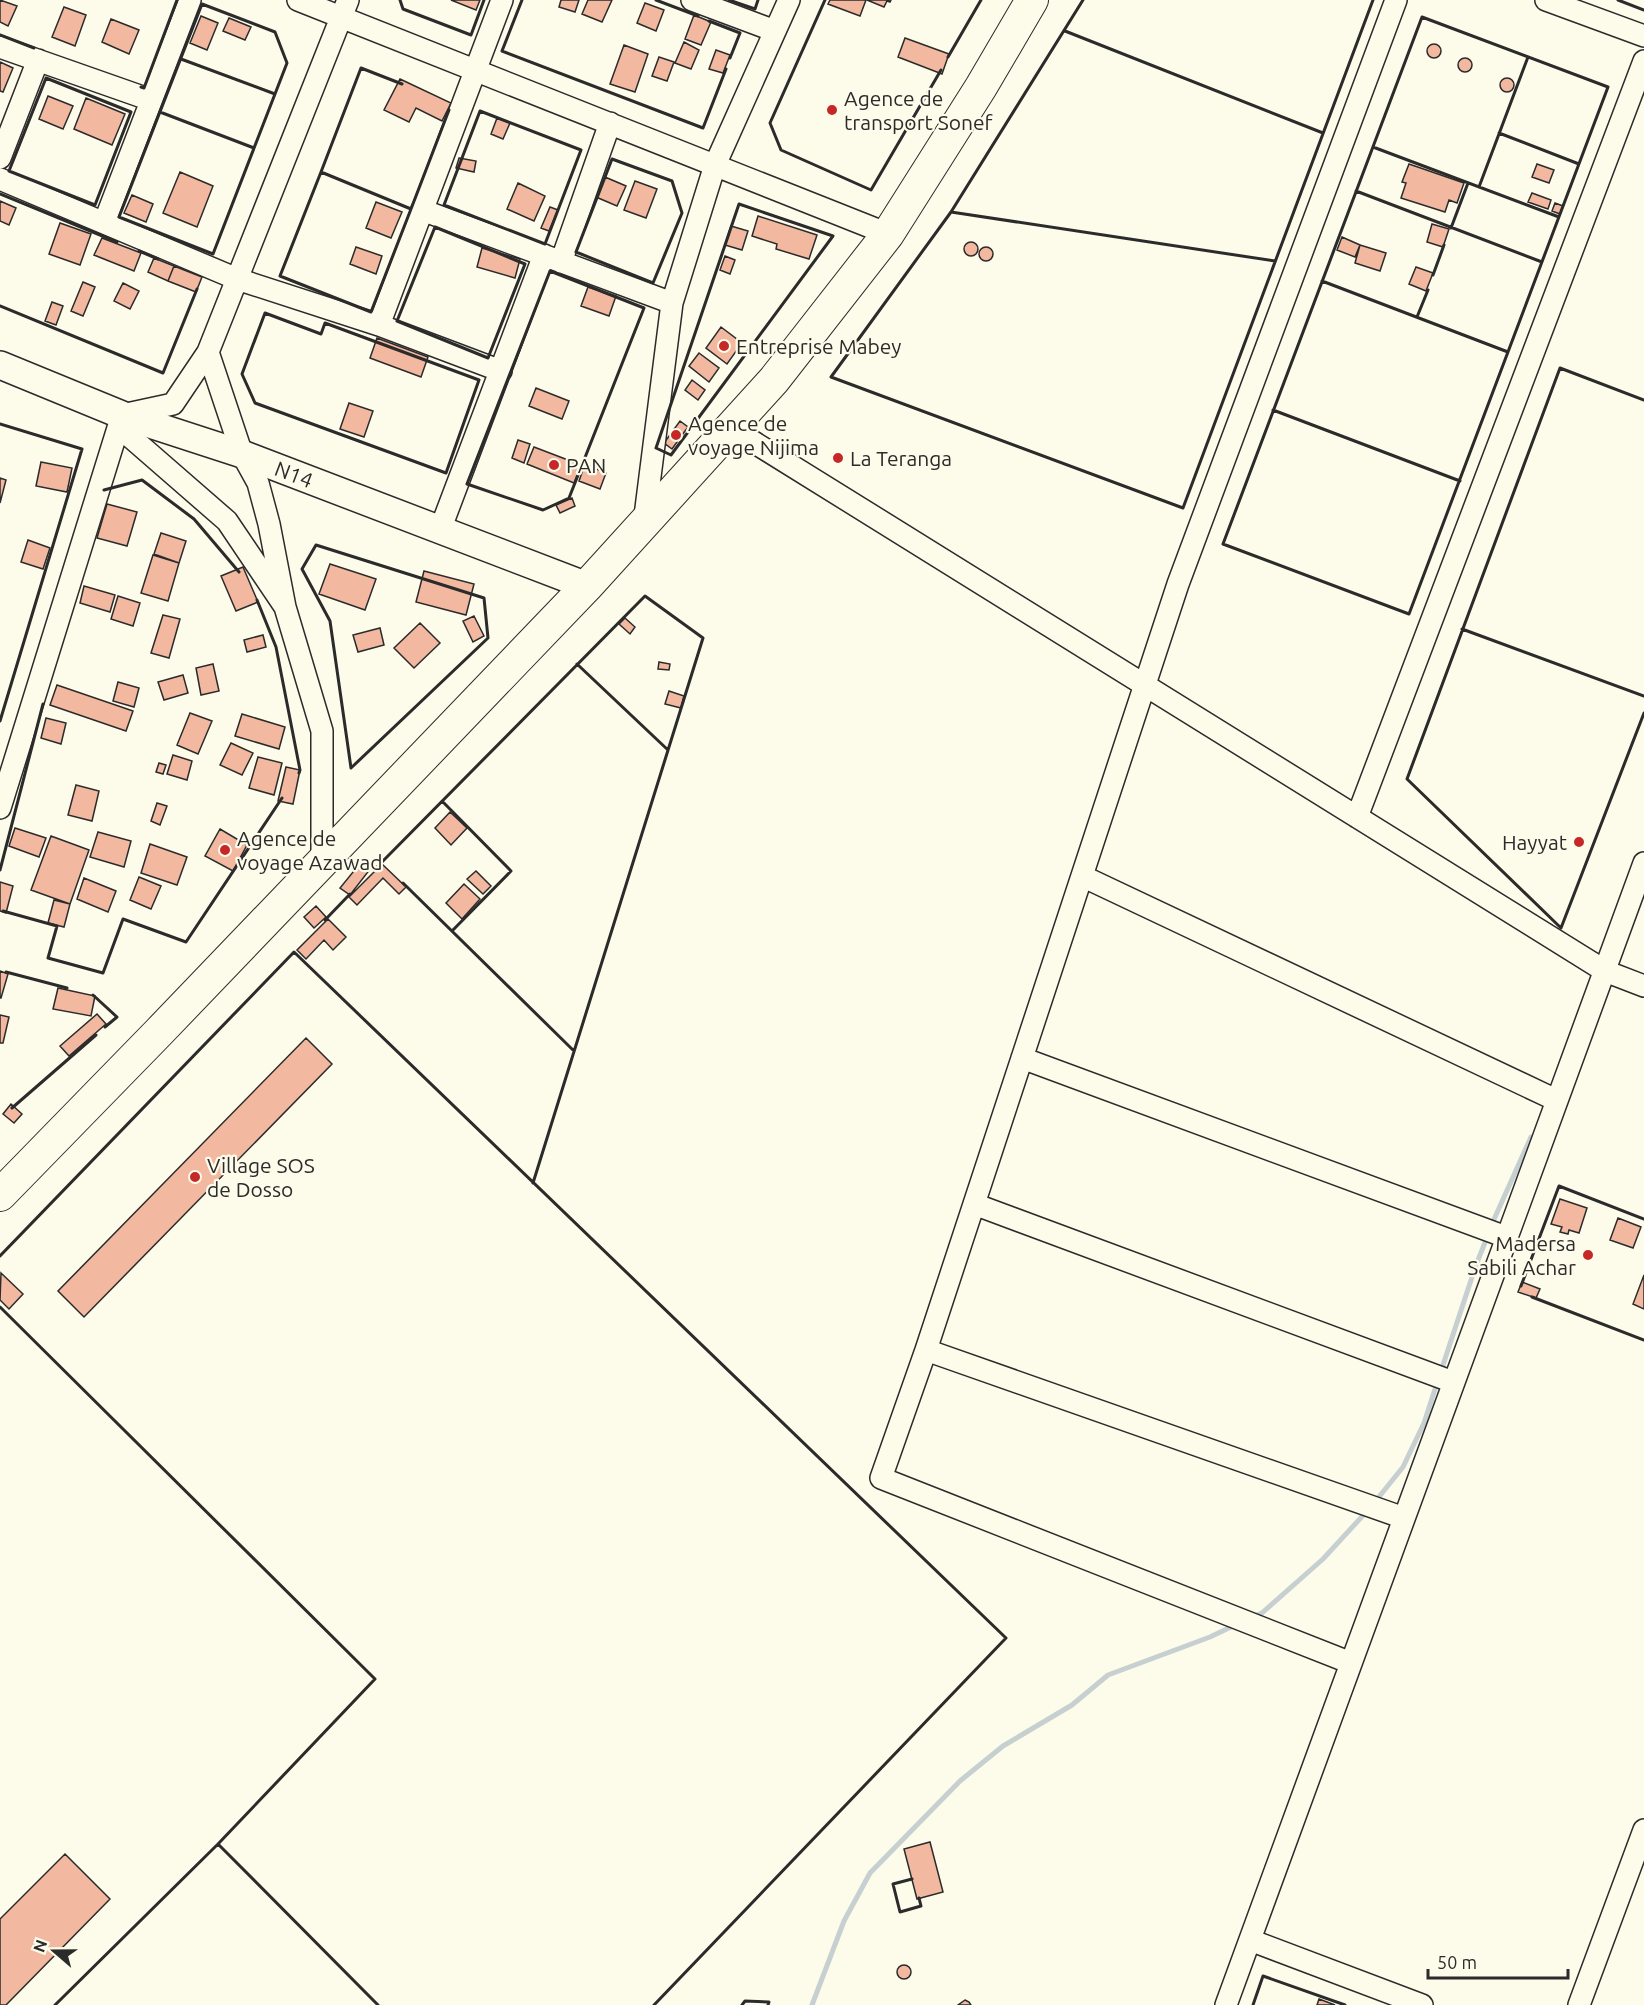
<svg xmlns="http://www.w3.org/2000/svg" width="1644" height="2005" viewBox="0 0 1644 2005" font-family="Ubuntu,sans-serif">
	<rect width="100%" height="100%" fill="#fdfbea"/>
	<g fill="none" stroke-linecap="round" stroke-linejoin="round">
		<path stroke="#c7d0d0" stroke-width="5" d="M1491 1226 1531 1137
			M1440 1374 1476 1265 1488 1235
			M1374 1503 1403 1467 1424 1423 1437 1383
			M1252 1617 1262 1613 1323 1559 1368 1510
			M812 2005 844 1921 870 1873 960 1781 1003 1746 1072 1705 1108 1675 1210 1637 1235 1625"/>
	</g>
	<path fill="#f2b8a0" stroke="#2b2b2b" stroke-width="1.5" d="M0 0 17 6 8 26 0 22Z
		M451 0H480L476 10Z
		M561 0H579L575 12 559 7Z
		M588 0H612L602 22 582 14Z
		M830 0H866L860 16 828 4Z
		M867 0H891L890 2 887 1 884 7Z
		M645 3 664 10 656 31 637 23Z
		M64 7 86 15 75 46 52 37Z
		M694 15 711 22 701 45 685 39Z
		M201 16 218 23 207 50 190 43Z
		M229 18 251 27 245 40 223 31Z
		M111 19 139 30 129 54 102 42Z
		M905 38 949 54 942 74 898 57Z
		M684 42 699 50 691 69 675 63Z
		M1427 51a7 7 0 1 1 14 0a7 7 0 1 1-14 0Z
		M624 45 648 54 635 92 610 84Z
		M716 50 730 55 723 73 709 69Z
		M659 57 674 62 667 81 652 76Z
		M1458 65a7 7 0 1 1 14 0a7 7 0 1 1-14 0Z
		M0 62 13 68 3 92 0 91Z
		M1500 85a7 7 0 1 1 14 0a7 7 0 1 1-14 0Z
		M400 79 451 103 442 121 416 108 409 122 384 110Z
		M48 96 73 106 63 129 39 119Z
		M86 98 125 114 112 145 74 129Z
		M497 118 510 123 503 139 491 134Z
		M459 158 476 161 474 172 456 168Z
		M1409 164 1464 183 1457 203 1449 200 1445 212 1401 198 1406 183 1402 182Z
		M1537 164 1554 170 1549 183 1532 177Z
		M180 172 213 186 197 227 163 213Z
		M605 177 626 186 617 206 596 197Z
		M635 181 657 189 646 218 624 210Z
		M518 183 545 196 534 221 507 209Z
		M1532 193 1551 200 1548 209 1528 202Z
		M132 195 153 204 146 222 124 213Z
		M0 201 16 208 9 225 0 221Z
		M376 202 402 212 391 238 366 228Z
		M1555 203 1563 206 1560 214 1552 211Z
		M550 207 558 210 549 231 541 228Z
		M758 216 817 235 809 259 776 249 777 244 752 236Z
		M60 223 91 234 80 265 49 254Z
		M1432 224 1449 229 1443 247 1427 242Z
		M731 226 748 231 742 250 725 245Z
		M1342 237 1360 245 1355 257 1337 250Z
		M102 238 141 253 134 271 94 255Z
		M964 249a7 7 0 1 1 14 0a7 7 0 1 1-14 0Z
		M1360 245 1386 253 1380 271 1355 263Z
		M356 247 382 256 376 274 350 264Z
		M979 254a7 7 0 1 1 14 0a7 7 0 1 1-14 0Z
		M482 248 520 259 515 278 477 267Z
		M725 256 735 260 730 274 720 270Z
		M154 258 174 266 168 281 148 272Z
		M174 266 202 277 196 292 168 281Z
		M1416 267 1433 273 1426 291 1409 284Z
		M83 282 95 287 83 316 71 311Z
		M123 283 139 291 130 309 114 301Z
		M588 287 616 296 609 316 581 306Z
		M52 302 63 306 56 325 45 321Z
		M721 327 742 343 727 364 706 348Z
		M377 338 428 357 421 377 370 358Z
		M699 353 719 368 709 382 689 366Z
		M692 380 705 390 698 400 685 390Z
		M536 388 569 401 562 419 529 406Z
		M349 403 373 411 364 437 340 429Z
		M680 421 688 427 672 449 664 443Z
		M518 440 530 444 524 463 512 458Z
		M534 447 581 465 574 483 527 464Z
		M41 462 72 468 67 492 36 486Z
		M585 464 606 473 600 489 579 481Z
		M0 478 6 480 0 503Z
		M572 498 575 506 560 513 556 505Z
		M107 504 137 512 127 546 97 538Z
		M161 533 186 541 179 563 154 554Z
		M28 540 50 548 43 569 21 562Z
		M153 555 179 563 168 601 141 593Z
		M330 564 376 579 365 610 319 594Z
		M243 567 258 602 236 611 221 576Z
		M424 571 474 584 466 615 416 602Z
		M84 586 115 595 110 612 80 603Z
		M118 596 140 603 133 626 111 619Z
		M163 615 180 619 169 658 151 653Z
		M474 616 484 636 473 642 463 621Z
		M625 618 635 627 630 634 619 624Z
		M420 623 440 643 414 668 394 648Z
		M380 628 384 645 358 652 353 635Z
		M263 635 266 647 247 652 244 640Z
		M659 662 670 664 669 670 658 669Z
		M213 664 219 691 201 695 196 668Z
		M183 675 188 693 164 700 158 682Z
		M118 682 139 688 134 707 113 701Z
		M57 685 133 711 126 731 50 705Z
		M669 691 684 696 681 708 665 704Z
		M190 713 212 721 198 754 177 745Z
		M242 714 285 727 279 749 235 736Z
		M46 718 66 723 61 744 41 738Z
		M231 743 253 753 242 775 220 765Z
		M173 755 192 761 187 780 167 774Z
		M258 757 282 763 274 795 249 788Z
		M159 763 166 765 163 774 156 772Z
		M286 767 300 770 293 804 278 801Z
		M76 785 99 791 92 821 68 815Z
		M157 803 167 806 160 825 151 821Z
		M450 812 467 828 451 845 435 828Z
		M15 828 46 838 39 857 9 846Z
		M220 829 247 845 233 871 205 856Z
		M98 832 131 841 124 867 90 857Z
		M51 836 89 850 70 904 31 890Z
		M150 844 187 857 177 885 141 873Z
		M362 861 371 868 350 895 340 888Z
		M382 864 406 887 399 894 383 878 357 905 349 897Z
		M476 871 491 886 483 894 467 879Z
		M139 877 161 886 151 909 130 900Z
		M84 878 116 891 108 912 77 899Z
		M0 882 13 886 6 913 0 911Z
		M464 884 480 899 462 919 446 903Z
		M54 900 70 904 64 927 48 923Z
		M316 906 326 917 314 928 304 917Z
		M328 919 346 937 333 950 324 940 306 959 297 950Z
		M0 971 8 974 1 998H0Z
		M58 988 95 996 91 1016 53 1009Z
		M97 1014 106 1024 69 1056 60 1046Z
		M0 1015 9 1017 3 1043H0Z
		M306 1038 332 1064 84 1317 58 1291Z
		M11 1104 22 1114 14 1123 3 1114Z
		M1560 1199 1587 1208 1579 1233 1569 1230 1568 1234 1560 1232 1562 1227 1551 1224Z
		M1618 1218 1641 1227 1633 1248 1610 1240Z
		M1 1273 23 1294 9 1309 0 1300Z
		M1644 1275V1309L1633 1304Z
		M1522 1282 1540 1289 1536 1298 1518 1292Z
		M930 1842 943 1892 917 1899 904 1849Z
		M65 1854 110 1899 6 2005H0V1919Z
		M897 1972a7 7 0 1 1 14 0a7 7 0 1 1-14 0Z
		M1319 1999 1335 2005H1317Z
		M965 2000 969 2002 971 2005H958Z"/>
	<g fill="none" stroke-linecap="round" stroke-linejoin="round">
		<defs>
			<path id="minor" d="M298 0 888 234
				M692 0 775 31
				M1546 0 1644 36
				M0 47 151 100
				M0 158 38 60
				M0 179 237 279 379 325 501 371
				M422 210 672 303
				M104 223 190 0
				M561 262 610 123
				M379 325 502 0
				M119 427 227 521 285 607 322 731V862
				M731 428 1605 971 1644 986
				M644 524 672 303 715 165 789 0
				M440 530 544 255
				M285 607 269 524 258 483 242 454 208 352 348 0
				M0 808 122 415 173 404 208 352
				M1357 817 1644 61
				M1082 876 1556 1100
				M1022 1058 1506 1237
				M974 1204 1453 1382
				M926 1350 1404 1518
				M1351 1663 881 1478 926 1350 1178 584 1396 0
				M1250 1940 1422 2005
				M1226 2005 1644 863
				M1579 2005 1644 1830"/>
			<path id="major" d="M0 365 122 415 242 454 587 586"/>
			<path id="highway" d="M0 1195 159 1032 587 586 774 380 888 234 981 87 1032 0"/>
		</defs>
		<use href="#minor" stroke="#2b2b2b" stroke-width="24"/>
		<use href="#major" stroke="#2b2b2b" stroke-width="30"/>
		<use href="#highway" stroke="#2b2b2b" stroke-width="34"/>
		<use href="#minor" stroke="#fdfbea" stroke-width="21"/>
		<use href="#major" stroke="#fdfbea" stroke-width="27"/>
		<use href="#highway" stroke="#fdfbea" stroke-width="32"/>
		<path stroke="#2b2b2b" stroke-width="3" d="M400 0 403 9 471 35 484 0
			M522 0 502 51 703 128 726 69
			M656 0 698 16
			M729 0 755 9 758 0
			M825 0 770 123 781 150 871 190 941 70
			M1083 0 951 212 831 377 1183 508 1373 0
			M1618 0 1644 10
			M202 4 275 32 287 63 213 254 119 217Z
			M1422 17 1608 87 1409 614 1223 544Z
			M709 21 740 33 730 58
			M1065 31 1323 133
			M0 35 34 48
			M948 57 981 0
			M181 59 275 94
			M46 78 131 112 95 205 9 171Z
			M141 87 144 88 177 0
			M480 111 581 150 545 244 444 205Z
			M160 112 254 148
			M1499 133 1579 164
			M1373 147 1559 217
			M612 159 672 181 682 213 653 283 576 252Z
			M321 172 411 209 371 312 280 276Z
			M321 172 361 68 402 84
			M1479 187 1528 57
			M1356 191 1542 262
			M0 194 117 242
			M739 204 833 236 671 455 656 448Z
			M411 209 449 110
			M951 212 1275 261
			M435 227 525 264 488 358 397 321Z
			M1451 228 1468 183
			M139 251 158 259
			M550 271 644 308 569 498 543 510 467 484Z
			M1433 275 1444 245
			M1322 281 1508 352
			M0 306 163 373 197 289
			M265 313 321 334 325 323 479 380 446 473 255 403 242 374Z
			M1417 317 1428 290
			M1644 400 1560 368 1407 779 1561 928 1644 713
			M1273 410 1460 481
			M0 424 82 449 0 721
			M104 490 142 480 194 519 239 572
			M316 545 484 598 488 638 351 768 330 621 302 569Z
			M257 600 276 647 300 770 299 773
			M1462 629 1644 696
			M577 664 668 750
			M442 801 511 871 452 931
			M378 866 645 596 703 638 533 1183
			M0 870 43 704
			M403 883 574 1051
			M3 911 57 926 48 958 103 973 123 919 186 942 282 798
			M325 920 350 894
			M6 972 67 988
			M93 995 117 1017 105 1027
			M12 1108 96 1035
			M0 1256 294 952 1006 1638 654 2005
			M1521 1286 1559 1186 1644 1219
			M1532 1297 1644 1340
			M0 1307 375 1679 218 1844 55 2005
			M220 1842 218 1844 378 2005
			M912 1879 893 1884 900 1912 921 1906 919 1898
			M742 2005 745 2001 769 2002 768 2005
			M1253 2005 1263 1976 1345 2005"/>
	</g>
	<g fill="#c62828" stroke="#fdfbea" stroke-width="2">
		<circle cx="832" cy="110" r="6"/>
		<circle cx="724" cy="346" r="6"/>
		<circle cx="676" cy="435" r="6"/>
		<circle cx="838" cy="458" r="6"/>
		<circle cx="554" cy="465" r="6"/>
		<circle cx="1579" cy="842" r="6"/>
		<circle cx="225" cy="850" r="6"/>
		<circle cx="195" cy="1177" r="6"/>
		<circle cx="1588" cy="1255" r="6"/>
	</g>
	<g text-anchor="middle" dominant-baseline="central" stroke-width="4.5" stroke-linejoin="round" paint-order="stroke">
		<g font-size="21" fill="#2b2b2b" stroke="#fdfbea" text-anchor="start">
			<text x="844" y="98">Agence de<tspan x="844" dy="24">transport Sonef</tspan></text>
			<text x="736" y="346">Entreprise Mabey</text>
			<text x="688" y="423">Agence de<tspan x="688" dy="24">voyage Nijima</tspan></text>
			<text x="850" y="458">La Teranga</text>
			<text x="566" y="465">PAN</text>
			<text x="237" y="838">Agence de<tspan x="237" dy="24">voyage Azawad</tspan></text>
			<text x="1567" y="842" text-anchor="end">Hayyat</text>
			<text x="207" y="1165">Village SOS<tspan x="207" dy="24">de Dosso</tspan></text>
			<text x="1576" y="1243" text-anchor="end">Madersa<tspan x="1576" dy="24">Sabili Achar</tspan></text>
		</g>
		<g font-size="21" fill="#2b2b2b" stroke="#fdfbea">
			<text transform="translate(294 474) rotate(21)">N14</text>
		</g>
	</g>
	<g transform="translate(54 1951) rotate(290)" stroke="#fdfbea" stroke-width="4.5" paint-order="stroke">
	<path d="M0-4.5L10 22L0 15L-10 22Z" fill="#2b2b2b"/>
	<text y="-9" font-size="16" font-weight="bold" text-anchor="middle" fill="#2b2b2b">N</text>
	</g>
	<path d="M1428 1969v9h140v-9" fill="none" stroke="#2b2b2b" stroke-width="3"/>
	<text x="1437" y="1969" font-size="18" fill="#2b2b2b" stroke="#fdfbea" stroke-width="4.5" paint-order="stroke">50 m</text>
</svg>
